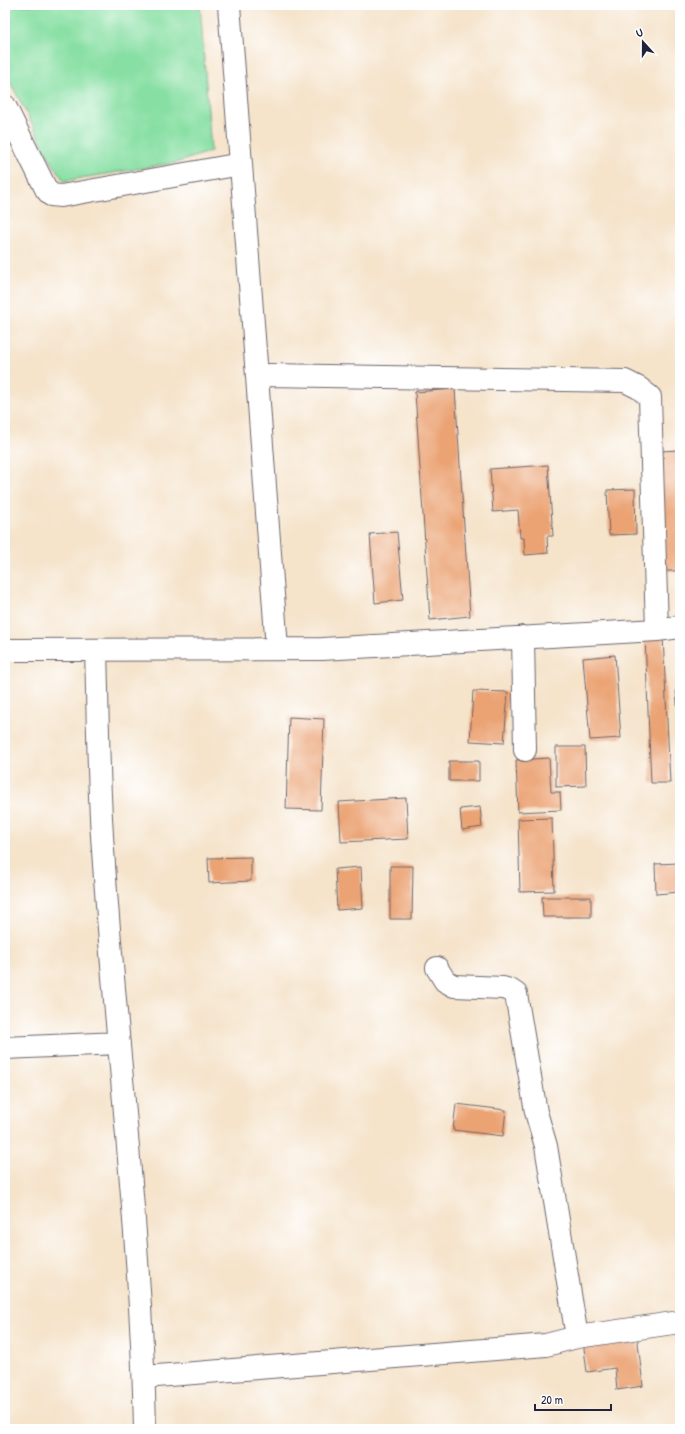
<svg xmlns="http://www.w3.org/2000/svg" width="685" height="1434" viewBox="0 0 685 1434" font-family="'Patrick Hand',sans-serif">
	<rect width="100%" height="100%" fill="#fff"/>
	<filter id="ink" filterUnits="userSpaceOnUse"><feTurbulence type="fractalNoise" baseFrequency=".025" numOctaves="2"/><feDisplacementMap in="SourceGraphic" scale="8" xChannelSelector="R" yChannelSelector="G"/><feConvolveMatrix kernelMatrix="1 2 1 2 8 2 1 2 1" color-interpolation-filters="sRGB"/></filter>
	<filter id="wash" filterUnits="userSpaceOnUse"><feTurbulence type="fractalNoise" baseFrequency=".012" numOctaves="4" result="noise"/><feDisplacementMap in="SourceGraphic" scale="16" xChannelSelector="R" yChannelSelector="G"/><feGaussianBlur stdDeviation="0.9" result="paint"/><feColorMatrix in="noise" values="0 0 0 0 0 0 0 0 0 0 0 0 0 0 0 0 0 1.4 0 .05"/><feComposite in="paint" operator="in"/></filter>
	<g filter="url(#wash)">
		<rect width="100%" height="100%" fill="#f5e3ca"/>
		<path fill="#87dfa3" stroke="#54806f" d="M5 5H200L211 151 179 162 64 181 51 161 5 72Z"/>
		<g id="blocks">
			<path fill="#eba373" d="M455 389 470 616 430 620 415 392Z
				M680 450V571H664L660 451Z
				M548 465 553 536H547L548 553 525 555 524 538H520L518 510 493 512 490 469Z
				M635 489 636 534 609 535 607 490Z
				M397 532 403 600 375 603 370 534Z
				M663 636 670 783H651L645 637Z
				M615 655 621 738 590 740 583 658Z
				M680 688V730H679L676 689Z
				M473 691 508 692 504 743 470 741Z
				M289 717 324 719 321 810 286 809Z
				M556 747H585L586 786 556 787Z
				M549 758 551 792H560L561 810 518 812 516 760Z
				M449 761H479V781H449Z
				M406 798 408 839 341 842 339 802Z
				M480 807 482 827 462 830 460 809Z
				M552 818 554 891 520 892 518 819Z
				M251 857V881L209 883 208 858Z
				M680 863V892L656 894 655 864Z
				M390 866H413L412 919H390Z
				M361 867 363 908 337 910 335 869Z
				M542 897H591V917H543Z
				M456 1104 506 1110 503 1136 453 1130Z
				M637 1334 643 1386 617 1390 615 1368 587 1372 583 1341Z"/>
		</g>
	</g>
	<g filter="url(#ink)">
		<use href="#blocks" fill-opacity="0" stroke="#6c666d" stroke-width="1"/>
		<g fill="none" stroke-linecap="round" stroke-linejoin="round">
			<defs>
				<path id="minor" d="M229 5 257 377
					M5 106 46 189 51 195 61 196 241 164
					M523 637 525 750
					M277 649 257 377 269 375 625 381 639 388 650 397 657 630
					M5 650 322 649 657 630 680 627
					M96 650C98 717 98 784 103 850 116 1043 141 1236 145 1429
					M437 968 445 981 454 986 503 988 510 990 516 994 536 1112 546 1146 577 1337
					M5 1048 119 1043
					M144 1377 546 1345 577 1337 680 1322"/>
			</defs>
			<use href="#minor" stroke="#6c666d" stroke-width="24"/>
			<use href="#minor" stroke="#fff" stroke-width="22"/>
		</g>
	</g>
	<rect width="685" height="1434" fill="none" stroke="#fff" stroke-width="20"/>
	<g transform="translate(643 42) rotate(339)" stroke="#ffffff" stroke-width="3" paint-order="stroke">
	<path d="M0-3L7 15L0 10L-7 15Z" fill="#22223b"/>
	<text y="-6" font-size="11" font-weight="bold" text-anchor="middle" fill="#22223b">U</text>
	</g>
	<path d="M535 1404v6h76v-6" fill="none" stroke="#22223b" stroke-width="2"/>
	<text x="541" y="1404" font-size="12" fill="#22223b" stroke="#ffffff" stroke-width="3" paint-order="stroke">20 m</text>
</svg>
